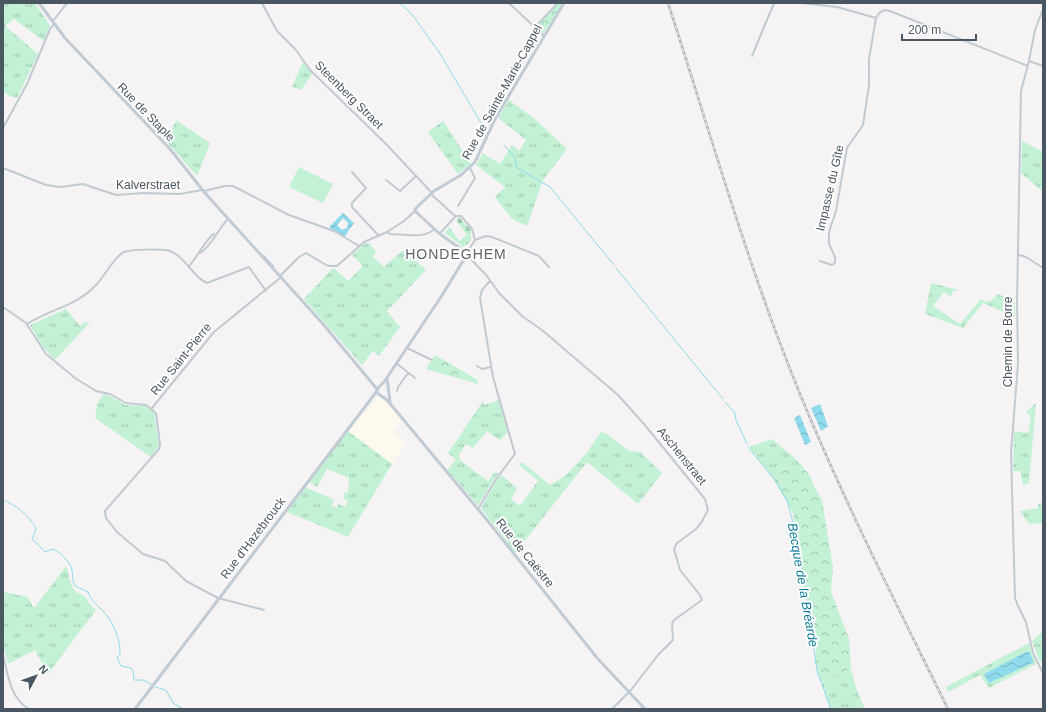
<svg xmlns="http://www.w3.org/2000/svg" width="1046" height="712" viewBox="0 0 1046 712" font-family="Arial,sans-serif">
	<defs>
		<pattern id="grass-tufts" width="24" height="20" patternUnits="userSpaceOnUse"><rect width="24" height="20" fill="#c3f1d5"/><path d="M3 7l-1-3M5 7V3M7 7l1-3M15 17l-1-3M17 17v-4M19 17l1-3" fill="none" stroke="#a0c6b0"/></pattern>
		<pattern id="forest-crowns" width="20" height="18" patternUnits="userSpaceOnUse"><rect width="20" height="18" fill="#c3f1d5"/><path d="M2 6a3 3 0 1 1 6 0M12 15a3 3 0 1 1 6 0" fill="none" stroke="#a0c6b0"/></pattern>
		<pattern id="cemetery-stones" width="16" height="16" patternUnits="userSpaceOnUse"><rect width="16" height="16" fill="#c3f1d5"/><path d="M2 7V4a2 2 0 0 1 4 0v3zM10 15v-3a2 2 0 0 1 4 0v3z" fill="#a0c6b0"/></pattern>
		<pattern id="water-waves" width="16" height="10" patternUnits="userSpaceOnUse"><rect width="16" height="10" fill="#90daee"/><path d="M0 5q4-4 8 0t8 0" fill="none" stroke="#78b4c4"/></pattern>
	</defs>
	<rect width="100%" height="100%" fill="#f5f3f3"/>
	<path fill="#fdf9ef" d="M377 397 385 401 402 421 393 431 406 443 392 464 348 431Z"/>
	<path fill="url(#grass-tufts)" d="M3 3H35L50 26 44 41 14 19 5 26 38 54 17 98 9 96 3 91Z
		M303 62 312 74 301 90 292 87Z
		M509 100 535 119 567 149 543 180 527 226 512 219 495 197 505 187 476 165 483 153 500 164 512 145 518 150H520L526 140 498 118Z
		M176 120 210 143 197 176 166 141Z
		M443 121 471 164 458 174 428 132Z
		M1022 141 1043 152V192L1021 173Z
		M365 243 370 244 376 252 373 257 384 267 402 251 415 249 419 256 415 260 426 270 387 311 400 327 379 356 373 351 362 365 304 299 332 269H335L348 281 363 266 352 255Z
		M931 283 959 290 954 291 950 296 944 292 933 306 960 324 981 299 985 302 991 301 998 294 1015 303V317L983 303 963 328 925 314Z
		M66 309 80 326 85 322H90L55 360 43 347 30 325Z
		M104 393 126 405 145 406 154 412 159 445 151 457 95 418 97 404Z
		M499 400 508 432 500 440 487 431 473 448 466 444 459 455 461 461 488 481 494 472 498 473 478 505 447 470 456 460 448 453 483 401 485 405Z
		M1036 403 1029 483 1023 485 1020 471H1013L1014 431 1028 433 1031 416 1026 412Z
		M348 431 392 464 348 537 287 512 305 487 333 499 334 500 332 506 337 508 338 504 345 507 348 501 343 498 345 492H348L349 478 327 469 317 487 309 482Z
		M601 432 607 434 629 451 640 452 662 473 638 504 587 462 515 553 481 508 497 479 501 475 517 488 511 499 520 506 538 481 519 465 522 462 550 485 566 475 585 455Z
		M772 439 797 460 773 478 749 447Z
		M1043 503 1042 523 1029 524 1020 511 1038 508V504Z
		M66 566C72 580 67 590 85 596L89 603 96 610 48 674 35 650 8 664 3 645V592L28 597 33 607H35Z
		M1043 631V660L1040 662 1032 641Z
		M1029 643 1036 664 1034 665 989 688 980 675 948 692 946 687Z
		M851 669 856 688 865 709H830L821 681Z"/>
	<path fill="url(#forest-crowns)" d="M559 3H563L543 34 539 31C537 20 552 10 559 3Z
		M435 355 478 380V384L426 369Z
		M797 460 811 477 812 482 822 500 833 567 831 592 849 639 851 669 821 681 815 661 816 650 793 513 773 478Z"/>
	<path fill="url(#cemetery-stones)" d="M459 217 471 230V241L463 247 445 233 449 227 459 241 467 235 456 220Z"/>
	<path fill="#c3f1d5" d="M299 167 333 184 323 203 289 187Z"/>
	<path fill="url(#water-waves)" d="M343 213 354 223 349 230 347 228 348 223 343 218 337 225 342 230 346 228 349 230 345 236 330 228V226Z
		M820 404 828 426 821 431 811 408Z
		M800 415 811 442 805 445 794 418Z
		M1026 652H1029L1034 662 989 683 984 674Z"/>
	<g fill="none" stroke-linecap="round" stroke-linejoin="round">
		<path stroke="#90daee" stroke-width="1" d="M400 3 414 17 439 52 481 123 488 130
			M504 145 515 158 516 167 550 187 614 265
			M616 268 723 399
			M725 402 735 413 736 420 747 444
			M748 447 774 479 787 500 799 545 817 671 831 709
			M3 500C15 504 31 517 36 529L32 539 45 552 53 549C60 552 71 563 72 570 73 576 72 580 75 586L88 592C91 600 95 603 101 609 112 619 121 639 120 654L117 658 121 666 131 668 133 671 134 680H143L151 684
			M155 687 166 690 173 703 183 709"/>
		<path stroke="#c1cad2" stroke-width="2" d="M262 3 277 31 296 50 310 70 386 144 432 193
			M509 3 544 36
			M802 3 837 7 876 18
			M1043 9 1035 30 1029 61 1021 91 1017 301 1018 363 1011 453 1015 598 1018 606 1026 622 1033 653 1043 673
			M53 21 67 3
			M534 28 558 3
			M752 56 774 3
			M1029 61 1043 66
			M3 128 27 84 50 29 54 24
			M3 168 46 185 61 187 83 184 116 195 144 193 180 194 202 190
			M352 172 366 188 352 203V207L379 236
			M386 180 400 191 416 176
			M204 191 225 186H233L289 215 334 231 359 246
			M431 194 455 216
			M458 206 475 178 470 168
			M387 232 390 234C402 234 426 239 434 229
			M440 233 456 216H461L472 229 475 240 466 254 487 276 499 293 522 316 542 330 618 395 644 424 705 499 708 510 701 523 695 530 677 543 674 549 680 570 700 595 702 600 674 620 672 624 673 640 658 655 631 690 612 709
			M475 240 486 236 492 237 539 256 549 267
			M200 253C211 247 218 229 228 219
			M1019 255 1026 257 1043 268
			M820 261 832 265 835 263V257L829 244V232L836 211 847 148 863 125 869 85V59L876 18C879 12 884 9 890 11L1028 66
			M189 266C197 258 207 237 214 234
			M280 276 299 257 306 253 328 266H337L364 242 387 232 404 221 415 211
			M3 307 26 323 46 354 75 378 96 391 110 394 126 403 146 405 156 413 160 444 159 449 105 511 106 518 117 532 143 554 165 561 186 581 218 598 264 610
			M27 324C50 309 77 306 96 285 104 277 114 257 124 252 131 249 163 249 170 251 186 257 192 277 207 283L249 267 266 291
			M407 348 432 360
			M396 363 415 378
			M477 366 482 369 491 367
			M397 391 398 387 408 373
			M152 408 214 332 280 278
			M478 509 496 479 515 454 493 377 480 298 482 290 490 281
			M3 655C8 675 10 698 29 709"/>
		<path stroke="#c1cbd6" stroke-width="3" d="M39 3 65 38 170 149 205 193 323 324 377 389
			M564 3 495 119 475 162 461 175 434 191 415 209 416 212 440 234 465 252 466 256 441 297 384 382C371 394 377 392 387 400L487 520 598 659 645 709
			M263 256 273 267
			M387 378 390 402
			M135 709 377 391"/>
		<defs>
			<path id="rail" d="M668 3C708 125 743 250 790 369 836 486 893 597 948 709"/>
		</defs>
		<use href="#rail" stroke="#b5b8bd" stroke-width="2.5"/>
		<use href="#rail" stroke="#fff" stroke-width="1" stroke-dasharray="3" stroke-linecap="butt"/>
	</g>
	<g text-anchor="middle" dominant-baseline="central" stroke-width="4" stroke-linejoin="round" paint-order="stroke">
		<g font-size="12" fill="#4a5661" stroke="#fff">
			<text transform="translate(502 92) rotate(-61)">Rue de Sainte-Marie-Cappel</text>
			<text transform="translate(349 95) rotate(45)">Steenberg Straet</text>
			<text transform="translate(146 112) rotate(46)">Rue de Staple</text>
			<text x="148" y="185">Kalverstraet</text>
			<text transform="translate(830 188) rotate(-77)">Impasse du Gîte</text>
			<text transform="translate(1008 342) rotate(-90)">Chemin de Borre</text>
			<text transform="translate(181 359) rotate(-51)">Rue Saint-Pierre</text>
			<text transform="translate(682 456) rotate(51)">Aschenstraet</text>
			<text transform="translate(253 538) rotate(-53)">Rue d'Hazebrouck</text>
			<text transform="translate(525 553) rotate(51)">Rue de Caëstre</text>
		</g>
		<g font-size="13" font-style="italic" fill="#0c7c9b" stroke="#fff">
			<text transform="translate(803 585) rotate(80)">Becque de la Bréarde</text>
		</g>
		<g font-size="14" letter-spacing="1" fill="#5f6368" stroke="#fff">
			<text x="456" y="254">HONDEGHEM</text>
		</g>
	</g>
	<rect width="1046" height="712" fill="none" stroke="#4a5661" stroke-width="8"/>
	<g transform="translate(36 676) rotate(49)" stroke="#ffffff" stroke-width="3" paint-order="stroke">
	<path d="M0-3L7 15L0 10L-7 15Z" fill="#4a5661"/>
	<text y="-6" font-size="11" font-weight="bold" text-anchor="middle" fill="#4a5661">N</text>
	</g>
	<path d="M902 34v6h74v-6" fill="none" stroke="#4a5661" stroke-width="2"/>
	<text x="908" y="34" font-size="12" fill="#4a5661" stroke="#ffffff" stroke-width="3" paint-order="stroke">200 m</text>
</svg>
